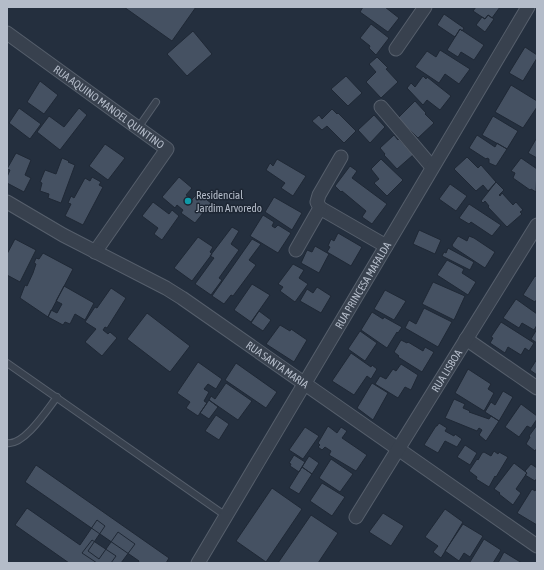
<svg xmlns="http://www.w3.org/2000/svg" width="544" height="570" viewBox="0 0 544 570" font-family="'Asap Condensed',sans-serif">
	<rect width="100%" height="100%" fill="#242f3e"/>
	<path fill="#455162" stroke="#1f2835" d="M124 7H196L172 41Z
		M363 7H385L399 18 388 32 360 12Z
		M476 7H500L492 18 488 15 485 19 473 11Z
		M444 14 464 28 462 31 460 29 455 37 437 25Z
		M488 15 494 19 485 32 476 25 482 17 485 19Z
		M371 24 389 38 376 55 369 48 370 46 360 38Z
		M460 29 484 45 474 60 461 52 458 57 447 50Z
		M193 31 212 54 187 76 167 54Z
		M525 47 537 55V58L523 81 509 73Z
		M440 50 470 69 459 84 445 74 439 83 415 67 427 51 436 57Z
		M377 57 388 68 386 69 398 82 381 98 366 82 376 72 369 64Z
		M346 76 362 93 348 106 331 89Z
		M423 76 426 79 427 77 451 96 440 110 427 100 423 105 407 88 411 83 415 87Z
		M40 81 58 95 44 114 27 102Z
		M511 85 537 101V107L523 128 495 112Z
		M415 101 426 113 425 114 434 123 418 138 398 118Z
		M19 108 41 124 30 139 9 123Z
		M79 108 87 115 60 150 37 132 49 116 64 127Z
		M332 109 337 114 338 113 356 131 344 143 327 126 322 130 312 121 319 115 322 119Z
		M374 115 385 127 370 143 358 130Z
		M493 116 518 131 507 149 482 135Z
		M394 135 398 140 399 139 413 155 397 169 384 155 385 154 380 148Z
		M477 135 495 147 497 143 507 149 496 166 489 163V159L487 158 486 159 469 148Z
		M536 139H537V158L528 153Z
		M105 144 125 158 108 180 89 166Z
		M16 153 31 160 25 175 31 178 24 192 7 183V177L10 170 7 169Z
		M467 157 478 168 481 165 496 182 488 191 483 185 476 191 454 169Z
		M62 158 69 161 68 162 75 165 61 203 48 198 49 194 40 191 42 183 40 182 45 170 56 174Z
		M521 158 537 169 536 192 531 189 530 190 513 178 515 173 511 171Z
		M277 159 306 176 293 196 281 188 285 183 266 170 270 163 273 166Z
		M381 159 403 180 387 196 374 183 379 179 371 169Z
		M350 166 357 171 352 178 387 204 372 224 362 217 366 211 342 191 341 192 335 186Z
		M92 177 101 182 99 185 103 187 83 225 65 216 71 204 68 203 71 196 74 198 85 178 90 181Z
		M179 177 192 188 186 195 192 199 198 193 211 203 195 223 181 213 183 210 177 205 175 208 162 197Z
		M496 182 504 190 499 195 500 196 502 193 513 205 516 202 523 210 520 212 522 214 507 227 488 207 489 206 485 201 483 203 481 201Z
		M450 184 467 196 456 211 439 199Z
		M274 197 302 213 292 230 265 212Z
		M153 202 169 214 172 210 179 216 162 240 154 234 158 228 142 216Z
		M469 204 501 225 492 236 471 222 469 224 459 218Z
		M263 215 274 222 272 226 275 228 278 225 291 233 278 253 250 236Z
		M232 227 239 231 231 244 239 250 219 278 222 280 211 295 195 284 214 258 210 256Z
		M419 230 441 240 435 254 413 244Z
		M338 233 362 247 351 266 327 252 330 247 328 246 331 239 334 241Z
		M458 236 467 241 469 236 474 238 495 252 485 268 453 247 452 245Z
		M198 237 213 247 210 252 212 254 192 281 174 268Z
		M15 239 36 250 20 282 7 275V254Z
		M252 239 261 244 249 260 256 265 233 296 231 295 224 304 212 296Z
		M315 246 329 254 319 273 301 263 307 250 312 252Z
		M448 248 474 262 470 270 442 256 444 252 446 253Z
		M43 253 73 269 48 317 20 298 25 285 27 286 33 273 36 264 34 263 36 258 39 259Z
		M447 260 464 269 462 273 476 282 468 295 437 275Z
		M293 264 304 270 299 278 308 284 295 302 280 291 283 287 278 284Z
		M535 276 537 277V299L535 302 523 295Z
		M433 282 465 296 454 320 422 304Z
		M252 284 270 295 251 322 234 310Z
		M64 286 94 303 85 320 75 314 70 324 65 322 63 325 48 317 51 310 57 313 62 304 56 301Z
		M317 287 331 296 321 313 300 301 307 289 313 293Z
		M111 288 126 298 107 328 105 327 103 330 108 334 110 332 117 338 102 356 85 342 96 329 85 322 95 307 97 308Z
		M385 290 406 301 394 320 374 309Z
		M516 299 537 314V325L534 330 522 323 519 328 503 318Z
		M424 308 452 322 438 347 405 328 409 320 416 324Z
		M259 311 271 320 263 331 251 323Z
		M372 312 383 319 384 317 402 327 398 333 397 332 387 348 361 330Z
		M147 313 190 346 170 372 127 339Z
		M501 322 534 343 529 351 525 348 521 355 508 347 505 353 490 343 493 338 491 337Z
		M280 325 290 331 291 329 307 340 294 362 266 344Z
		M537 329V343L531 339Z
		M360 331 377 343 365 361 348 349Z
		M401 340 407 343 408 342 423 351 425 347 434 352 422 372 398 357 399 356 394 352Z
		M351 353 371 367 372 365 377 369 371 379 367 376 354 395 332 381Z
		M537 359V375L530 370Z
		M198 362 222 379 216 389 208 384 204 389 209 392 204 401 207 403 198 416 186 408 190 402 177 393Z
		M236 363 277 392 266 408 225 380Z
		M401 364 418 375 411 390 405 387 398 398 375 384 380 376 386 379 393 369 396 371Z
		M468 369 491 384 488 389 494 393 484 411 455 393Z
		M226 383 252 401 238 420 209 400 211 396 215 399Z
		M372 383 388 393 373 420 357 408Z
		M503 391 513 397 499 421 485 412 491 402 495 405Z
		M454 399 465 404 463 408 470 411 469 412 489 419 491 416 499 421 486 441 479 435 482 430 479 428 477 431 445 418Z
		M209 400 218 407 209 419 200 413Z
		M521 404 537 416V419L531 428 527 426 519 437 505 427Z
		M216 415 229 424 219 440 205 431Z
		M439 423 447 428 445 431 454 436 455 434 462 439 457 447 445 441 438 453 424 445 436 426H437Z
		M537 425V448L535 451 526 444 530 437 529 436Z
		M328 426 337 433 341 427 347 431 342 438 367 455 356 471 329 455 331 451 325 447 322 450 318 447 320 445 318 443Z
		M305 427 319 436 303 459 289 450Z
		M465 445 477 453 470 465 457 457Z
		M494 451 498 454 499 452 508 457 496 477 495 476 489 487 476 479 477 477 469 471 477 459 478 460 482 453 484 452 491 456Z
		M294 455 305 462 299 472 290 466 291 464 289 463Z
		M309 456 319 463 312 474 302 467Z
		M331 459 353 474 340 492 319 478Z
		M514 463 527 473 516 489 521 493 513 505 499 494 500 493 494 489Z
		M531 464 537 468V478L535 481 525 475 527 473 525 471Z
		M36 465 169 558 166 563H138L139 561 25 482Z
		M302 467 312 474 299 494 289 488Z
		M322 483 345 497 332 516 310 501Z
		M272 488 302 509 266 562 236 541Z
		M537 488V525L517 513 532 489 535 491Z
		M27 508 80 545 97 520 105 526 88 551 99 559 118 532 135 544 121 563H69L15 525Z
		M445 509 463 522 441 558 433 552 438 546 425 537Z
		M383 513 404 526 391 546 369 532Z
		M311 515 338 533 318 563H278Z
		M463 524 483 536 470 557 464 553 459 561 445 551Z
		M484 539 501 550 493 563H471L470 562Z
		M92 540 116 556 111 563H97L82 553Z
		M504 552 522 563H498Z"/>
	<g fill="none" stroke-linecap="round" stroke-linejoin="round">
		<defs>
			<path id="service" d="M138 128 156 102
				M7 363 226 516
				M7 443C24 446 47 410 57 397"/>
			<g id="minor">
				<path id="s1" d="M7 33 167 149 95 252"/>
				<path d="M396 49 425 7"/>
				<path d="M381 107 432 167"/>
				<path id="s2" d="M7 202 63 235 166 288 182 298 537 546"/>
				<path d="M320 208 386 246"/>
				<path d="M296 250 320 208 317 202 319 195 341 157"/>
				<path d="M466 339 537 388"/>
				<path id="s3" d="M356 517 537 225"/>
				<path id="s4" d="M198 563 528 7"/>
			</g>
		</defs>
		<use href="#service" stroke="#565f6c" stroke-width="8"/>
		<use href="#minor" stroke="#565f6c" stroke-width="15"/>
		<use href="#service" stroke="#38414e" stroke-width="6"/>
		<use href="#minor" stroke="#38414e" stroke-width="13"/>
	</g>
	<circle fill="#0f9aa8" stroke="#1d2633" stroke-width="1.5" cx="188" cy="201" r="4"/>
	<g text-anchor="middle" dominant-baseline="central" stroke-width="3" stroke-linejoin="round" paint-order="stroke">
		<g font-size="11" fill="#b4bcc9" stroke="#1d2633">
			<text stroke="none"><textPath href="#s1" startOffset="126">RUA AQUINO MANOEL QUINTINO</textPath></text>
			<text stroke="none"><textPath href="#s4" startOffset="323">RUA PRINCESA MAFALDA</textPath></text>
			<text stroke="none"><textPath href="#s2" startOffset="316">RUA SANTA MARIA</textPath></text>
			<text stroke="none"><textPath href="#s3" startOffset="172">RUA LISBOA</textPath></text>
		</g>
		<g font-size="11" fill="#b4bcc9" stroke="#1d2633" text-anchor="start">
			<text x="196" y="195">Residencial<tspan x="196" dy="13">Jardim Arvoredo</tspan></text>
		</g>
	</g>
	<rect width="544" height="570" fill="none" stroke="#b4bcc9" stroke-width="16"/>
</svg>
